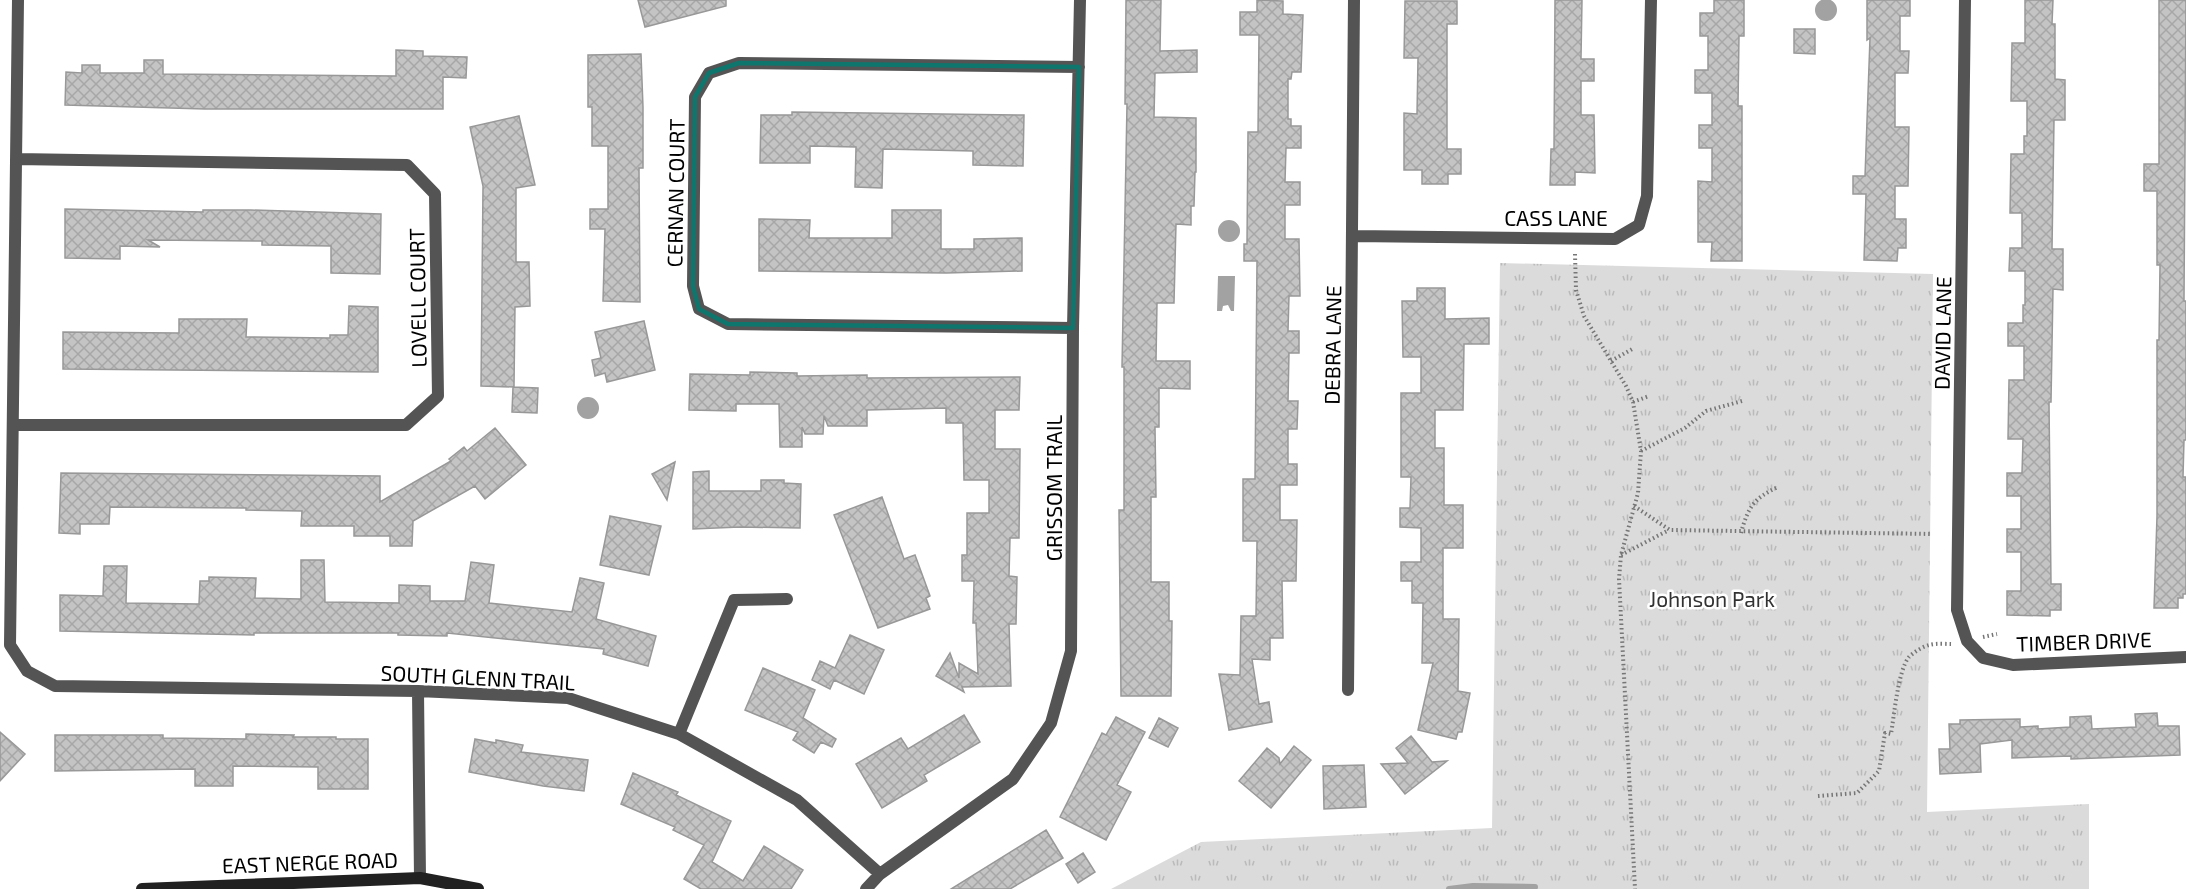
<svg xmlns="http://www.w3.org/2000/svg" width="2186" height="889" viewBox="0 0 2186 889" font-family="'Exo 2',sans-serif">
	<defs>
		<pattern id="park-tufts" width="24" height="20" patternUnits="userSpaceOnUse" patternTransform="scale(1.5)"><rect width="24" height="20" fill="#dbdbdb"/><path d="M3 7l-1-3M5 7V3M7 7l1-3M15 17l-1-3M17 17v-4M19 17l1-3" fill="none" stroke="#bababa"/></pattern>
		<pattern id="building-cross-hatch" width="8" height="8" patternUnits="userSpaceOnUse" patternTransform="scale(1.5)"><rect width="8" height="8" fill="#c4c4c4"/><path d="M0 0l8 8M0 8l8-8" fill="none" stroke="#a7a7a7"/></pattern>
	</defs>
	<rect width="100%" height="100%" fill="#fff"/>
	<path fill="url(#park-tufts)" d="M1500 263 1933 274 1927 812 2089 804V889H1111L1201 842 1492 828Z"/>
	<path fill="#a2a2a2" d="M1815 10a11 11 0 1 1 22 0a11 11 0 1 1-22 0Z
		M1218 231a11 11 0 1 1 22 0a11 11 0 1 1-22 0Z
		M1218 276H1235L1234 311H1231L1228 305 1223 306 1222 311H1217Z
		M577 408a11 11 0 1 1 22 0a11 11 0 1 1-22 0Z"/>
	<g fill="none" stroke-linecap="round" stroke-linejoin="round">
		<path stroke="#a2a2a2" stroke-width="6" d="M1449 889 1473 886 1535 887"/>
	</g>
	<path fill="url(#building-cross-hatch)" stroke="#989898" stroke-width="1.5" d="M638 0H726V6L645 27Z
		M1126 0H1161L1160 51 1197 50V72L1155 73 1154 117 1196 118V172H1195L1194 206H1191V225L1176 224 1174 303H1157L1156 361H1190V389L1159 388V427H1155L1156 497H1151V582H1169V621H1172L1171 696H1121L1119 510H1124V367H1122L1127 104H1125Z
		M1257 0 1283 1V14L1303 15 1301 72H1292L1291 79H1288V119H1291V126H1301V148H1286L1285 182H1300V205H1285V239H1299L1300 296H1289L1288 331H1299V353H1289L1288 401H1298L1297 429H1288V464H1297V485H1280V520H1297L1296 581H1282L1283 638H1270V660L1252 659 1259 704 1269 702 1272 722 1229 730 1219 674 1240 675 1241 616H1256L1257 541H1243V479H1255L1257 261H1244V244H1247L1248 132H1258L1259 35H1240V12H1257Z
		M1555 0H1582L1581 59H1594V81H1581V115H1594L1595 173 1575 172V185H1550L1551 149H1554Z
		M1714 0H1744V36H1739L1738 106H1742V261H1711L1712 242H1698V181L1712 182V148H1699V125H1712V93H1695V70H1708V36H1700V13H1714Z
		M1867 0H1910V16H1900V51H1909L1908 73H1895V127H1909L1908 186H1895V219H1906V248H1898L1897 261 1864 260 1866 194H1853V176H1865L1870 38 1867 40Z
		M2025 0H2053L2052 24H2055V79L2065 80V120H2054L2052 249H2063V290L2053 289 2051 402H2049L2051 584H2061V610H2050V616L2007 615V591H2021V552H2007V529H2021V496H2007V473H2022L2023 439H2008L2009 380H2024V346H2008V323H2023V305H2025V271H2009L2010 248H2022V213H2010L2011 154H2024V136H2027V101H2011L2012 43H2025Z
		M2159 0H2186L2184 301H2186V440H2184L2183 477H2186V594H2183V598H2178V608H2154L2157 516V340H2159L2160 265H2157V191H2144V164H2159Z
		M1405 1H1457V24H1447V149H1461V174H1448V184H1422V170H1404V113L1417 114 1418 58H1404Z
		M1794 29H1815V54L1794 53Z
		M396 50 423 51V56L467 57 466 78 443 77V109H205L65 105 66 72 82 73V65H100V73H144V60H163V74L396 76Z
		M641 54 643 107V168H639L640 302 603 301 605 229H590V209H608V146H592V107H588V55Z
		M792 112 1024 115 1023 166 973 165V151L883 149 882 188 855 187 856 147 810 146V163H760L761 115H792Z
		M519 116 535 185 516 188V262H529L530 306 515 307 514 387 481 386 483 186 470 127Z
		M65 209 203 212V210H251L381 214 380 274 331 273V246L262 245V241L148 240 160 247 120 246V259L65 258Z
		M892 210H941V249H974V239L1022 238V271L946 273 759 271V219L810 220 809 238H892Z
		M1417 288H1445V319L1489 318V344H1464L1463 410H1435V448H1444V505H1463V548H1443V619H1459L1458 691 1470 693 1462 732H1458L1456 739 1418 730 1433 663H1422L1423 603H1412V581H1401V562H1421V528L1400 527V508H1410L1411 477H1401V393H1421V357H1403L1402 301H1417Z
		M349 306 378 307V372L63 369V332L179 333V319H247L246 337 330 338V335H348Z
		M644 321 655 370 607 382 605 373 595 376 592 360 601 358 595 332Z
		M750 372 797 373V376L867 375V378L1020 377 1019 410H995V449H1020L1019 538H1010L1009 576 1017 577 1016 624H1009L1011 686 962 687 964 692 936 676 950 653 959 678V663L978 674 976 623H973L974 581H962V555H967V513H989V480H964L963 423H946V408L867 410V426H828L824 416 823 434H805L802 427V447H780L779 404H736V411L689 410 690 374 750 375Z
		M513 387 538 388 537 413 512 412Z
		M495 428 526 465 485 499 475 486 413 521 412 546H390V536H354V526H301L302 511 246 510V508L110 507 109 524H80V534L59 533 61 473 380 476V502L451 461 449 459 464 447 467 451Z
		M675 462 667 500 652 474Z
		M709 471V491H761V480H784V483L801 484 800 528 740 527 693 529V472Z
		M882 497 904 559 915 555 930 596 926 598 930 609 878 628 834 515Z
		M610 516 661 526 649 575 600 565Z
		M301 560H324L325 602 399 603V585L430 586V601H465L471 562 494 565 489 603 572 612 580 578 604 583 596 619 656 636 648 666 603 654 604 649 447 633V636L398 635V633H254V635L60 631V595L103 596 104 566H127L126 603 199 604 200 581H209V577L256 578 255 598 301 599Z
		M850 635 884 650 864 694 834 680 830 689 812 680 820 661 835 668Z
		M763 668 815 690 803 718 836 739 832 747 821 742 814 753 793 740 798 732 745 710Z
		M2157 713 2158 726H2179L2180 755 2071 759V756L2012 758V740L1980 744 1981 772 1940 774 1939 749H1950L1949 724H1960V720L2020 719V727L2038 726V729L2070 727V717L2091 716 2092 729 2136 727 2135 714Z
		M964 715 980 742 924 775 927 781 882 808 856 764 901 738 908 749Z
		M1116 717 1145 732 1117 785 1131 792 1106 840 1060 817 1102 733 1106 735Z
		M1159 718 1178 728 1168 747 1149 738Z
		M0 732 25 754 0 781Z
		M246 734 294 735 293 737H336V739H368V789H318V767L233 766V786H195V769L55 771V735H163V738L246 739Z
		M1411 736 1432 762 1447 761 1405 794 1381 764 1408 763 1396 748Z
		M475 739 496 743V740L523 745 521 752 588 760 584 791 543 786 469 772Z
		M1294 746 1311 760 1271 808 1239 781 1267 748 1279 758 1280 764Z
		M1364 765 1366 807 1324 809 1323 766Z
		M633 773 678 792 676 795 731 821 712 862 743 881 764 846 803 870 791 889H701L684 879 704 845 673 830 675 827 621 804Z
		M1046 830 1063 858 1010 889H951Z
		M1083 853 1095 872 1078 883 1066 864Z"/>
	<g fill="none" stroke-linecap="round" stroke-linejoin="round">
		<path stroke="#767676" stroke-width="4" stroke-dasharray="1.5 3" stroke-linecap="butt" d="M1575 254 1576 290 1584 316 1626 386 1633 402 1641 451 1638 493 1621 555 1619 579 1635 889
			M1611 361 1634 348
			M1633 402 1649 396
			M1641 451 1685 428 1706 411 1742 401
			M1634 506 1670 530 1932 534
			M1741 533C1748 507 1754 498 1778 487
			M1621 555 1669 530
			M1983 637 1997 634
			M1818 796 1857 793 1879 771 1885 733 1891 734C1894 717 1898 670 1909 657 1914 652 1922 647 1929 645 1936 643 1945 644 1952 644"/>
		<path stroke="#545454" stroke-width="12" d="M18 0 10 645 27 671 55 686 418 691 568 698 679 734 797 800 880 874
			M1965 0 1957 610 1967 641 1983 658 2013 665 2186 657
			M1353 236 1615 239 1639 225 1647 196 1651 0
			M1073 328 728 324 699 309 693 286 695 97 709 73 739 63 1079 67
			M13 425H406L438 396 435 194 407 165 16 159
			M1348 690 1354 0
			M418 691 420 878
			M679 734 734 600 787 599
			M866 889 880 874 1013 779 1051 723 1071 651 1073 328 1080 0"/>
		<path stroke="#212121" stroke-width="12" d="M142 889 420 878 478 889"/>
	</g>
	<path fill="none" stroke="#0f766e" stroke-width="4.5" stroke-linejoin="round" d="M739 63 1079 67 1073 328 728 324 699 309 693 286 695 97 709 73Z"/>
	<g text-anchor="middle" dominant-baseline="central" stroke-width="5" stroke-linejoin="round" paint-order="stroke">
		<g font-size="21" fill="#000" stroke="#fff">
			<text transform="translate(675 193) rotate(-89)">CERNAN COURT</text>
			<text x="1556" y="217">CASS LANE</text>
			<text transform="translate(417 298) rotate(-91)">LOVELL COURT</text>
			<text transform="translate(1942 333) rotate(-89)">DAVID LANE</text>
			<text transform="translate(1332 345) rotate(-89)">DEBRA LANE</text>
			<text transform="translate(1053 488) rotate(-90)">GRISSOM TRAIL</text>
			<text transform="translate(2084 641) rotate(-2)">TIMBER DRIVE</text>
			<text transform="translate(478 677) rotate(3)">SOUTH GLENN TRAIL</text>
			<text transform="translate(310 862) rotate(-2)">EAST NERGE ROAD</text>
		</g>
		<g font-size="21" fill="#323232" stroke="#fff">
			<text x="1712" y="598">Johnson Park</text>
		</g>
	</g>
</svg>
